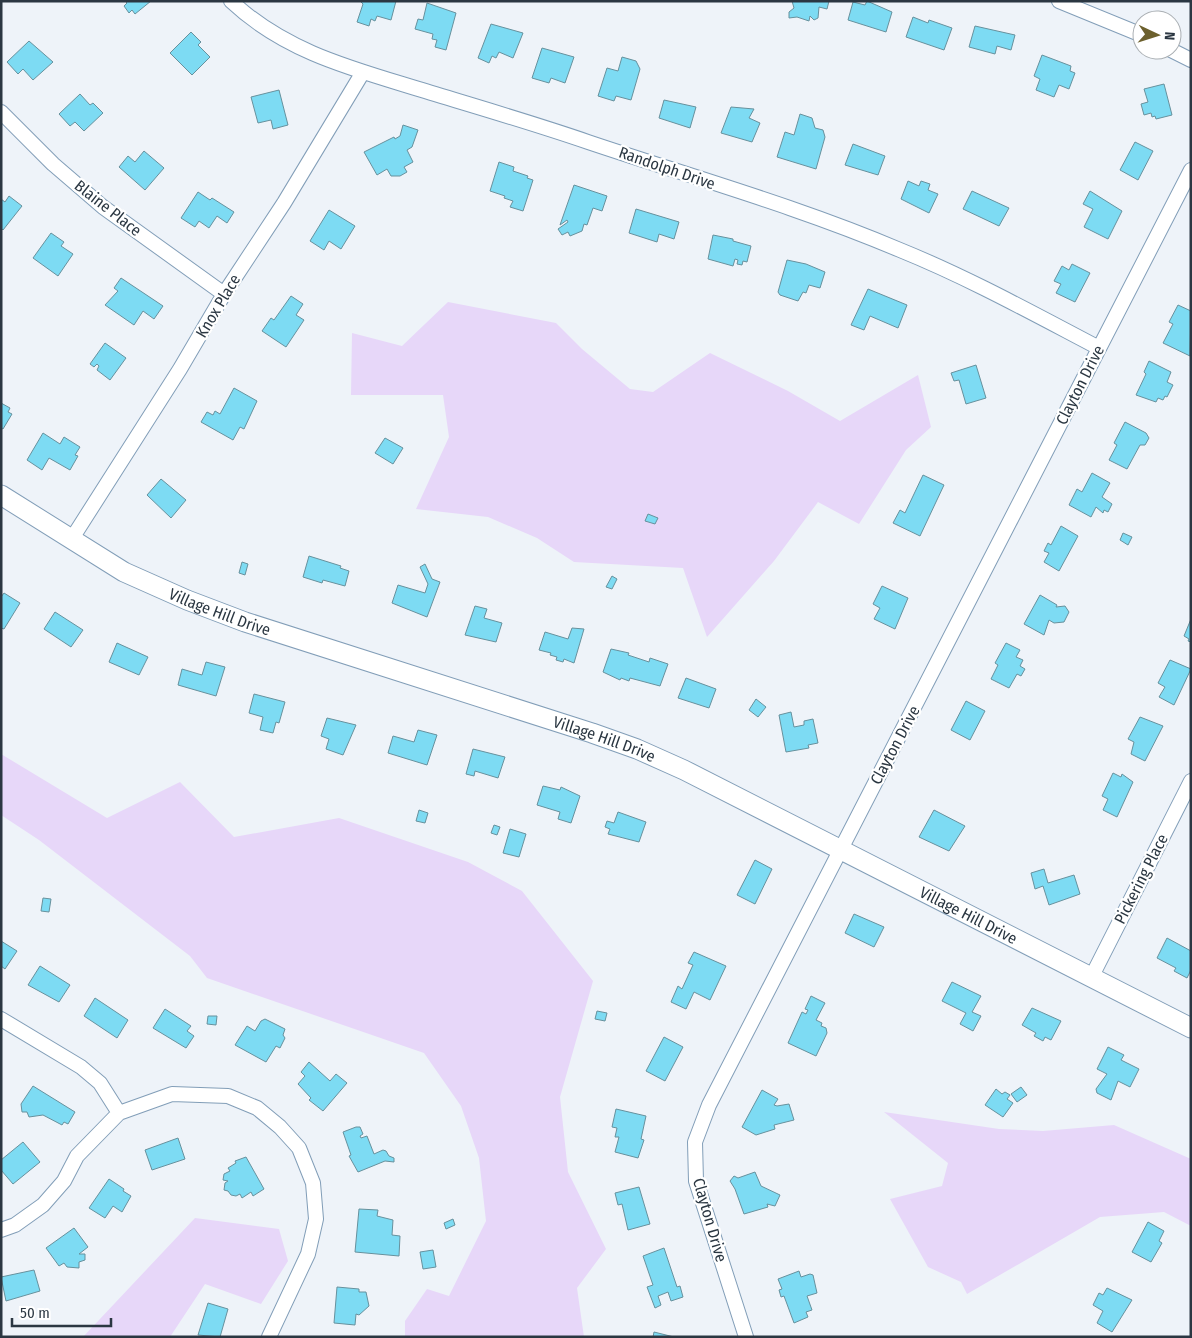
<svg xmlns="http://www.w3.org/2000/svg" width="1192" height="1338" viewBox="0 0 1192 1338" font-family="'Fira Sans Condensed',sans-serif">
	<rect width="100%" height="100%" fill="#eef3f9"/>
	<path fill="#e7d7f9" d="M448 302 556 323 582 349 630 389 653 392 710 353 788 391 840 421 918 375 931 427 906 450 859 524 818 502 774 561 707 637 683 568 574 562 537 538 488 517 416 509 449 437 443 395H351L352 333 402 346Z
		M1 754 107 818 180 782 234 837 339 818 468 862 522 891 593 981 560 1097 568 1172 606 1249 577 1288 584 1337H405V1321L427 1289 449 1296 486 1221 479 1158 461 1106 424 1053 207 978 190 956 39 840 1 815Z
		M884 1112 999 1129 1043 1131 1114 1125 1191 1159V1226L1164 1212 1100 1217 967 1294 961 1282 928 1267 890 1199 942 1186 948 1163Z
		M195 1218 279 1229 288 1261 261 1304 205 1284 170 1337H83Z"/>
	<path fill="#7ddbf3" stroke="#67919d" d="M125 1H151L135 14 132 10 129 13 124 6 127 3Z
		M360 1H396L391 20 377 16 375 21 371 19 369 26 357 22 363 4Z
		M792 1H829L827 9 819 7 818 18 814 20 810 16 809 21 797 17 789 18V12L794 8Z
		M867 1 892 12 886 32 848 20 853 2 865 5Z
		M427 3 456 13 446 50 435 47 437 40 432 39 433 34 415 29 418 19 423 20Z
		M913 17 928 23 929 20 952 28 944 50 906 37Z
		M491 24 523 33 513 58 499 52 496 58 492 56 489 63 478 58Z
		M975 26 1015 35 1011 50 997 46 995 54 969 47Z
		M191 32 201 42 198 45 210 57 192 75 170 53Z
		M29 41 53 62 33 80 23 69 18 74 7 62Z
		M542 48 574 57 565 83 551 78 549 83 532 78Z
		M1042 55 1071 66 1070 71 1075 73 1069 89 1059 85 1054 97 1036 90 1040 79 1034 76Z
		M622 57 636 61 640 69 631 100 616 96 614 101 598 96 607 68 618 71Z
		M1164 84 1172 115 1156 119 1155 116 1152 117 1151 113 1144 115 1141 104 1148 102 1144 89Z
		M279 90 288 125 273 129 271 120 258 123 251 97Z
		M80 94 90 105 93 103 103 113 84 131 75 122 70 126 59 114Z
		M664 100 696 107 690 128 659 118Z
		M731 107 754 109 749 118 760 123 752 142 721 133Z
		M800 114 812 118 815 128 823 130 825 137 816 169 777 157 785 132 794 135Z
		M403 125 418 130 412 147 407 150 413 162 404 167 407 172 400 176H391L387 169 377 175 364 152 394 137 395 139 400 136Z
		M1135 142 1153 151 1138 180 1120 170Z
		M853 144 885 156 878 175 845 165Z
		M144 151 164 168 145 190 119 167 128 156 135 162Z
		M499 162 514 167 513 171 528 176 527 178 533 180 523 211 510 207 513 201 504 198 505 196 490 191Z
		M908 181 919 186 921 181 930 184 928 190 938 194 929 213 901 199Z
		M574 185 607 196 602 211 593 208 587 225 584 224 582 231 570 236 568 232 562 235 558 229 568 222 567 220 560 225Z
		M972 191 1009 208 999 226 963 209Z
		M1090 191 1122 211 1108 239 1084 227 1093 209 1083 204Z
		M198 192 210 200 212 198 234 212 227 223 217 216 209 228 199 221 195 227 181 218Z
		M9 196 22 206 3 230 1 228V199L5 202Z
		M636 209 679 222 674 239 659 234 657 242 629 233Z
		M329 210 355 226 341 249 329 241 324 250 310 241Z
		M51 233 64 242 61 246 73 254 58 276 33 258Z
		M713 235 733 239V241L751 246 747 262 743 261 742 265 737 264 738 260 735 259 733 266 708 259Z
		M787 260 806 264 825 272 820 288 809 285 806 293 803 292 798 301 780 295 778 292Z
		M1072 264 1090 273 1075 302 1056 293 1061 284 1054 281 1062 266 1069 270Z
		M121 278 163 306 154 319 143 311 134 325 105 305 118 291 114 288Z
		M868 289 907 305 898 328 870 316 864 330 851 325Z
		M291 296 303 304 296 315 304 320 286 347 262 331 271 318 274 320Z
		M1178 305 1191 311 1190 356 1163 343 1173 324 1169 322Z
		M105 343 126 358 110 380 97 370 99 366 97 364 94 367 90 364Z
		M1149 361 1171 372 1167 382 1173 385 1167 397 1165 396 1163 400 1158 398 1156 402 1136 395 1146 374 1144 372Z
		M976 365 986 398 966 404 959 380 954 381 951 373Z
		M234 388 257 401 244 429 240 427 233 440 201 422 207 412 213 415 215 411 220 414Z
		M1 403 10 408 8 412 12 414 3 429 1 428Z
		M1125 422 1146 433 1149 438 1145 445H1140L1127 469 1109 460 1117 445 1114 443Z
		M43 433 60 444 64 437 80 447 75 455 78 456 70 470 49 458 42 470 27 460Z
		M385 438 403 448 393 464 375 453Z
		M1092 473 1110 483 1102 497 1112 504 1108 512 1104 510 1103 513 1096 507 1091 517 1069 505 1077 489 1082 492Z
		M923 475 944 485 920 536 893 523 900 510 905 513Z
		M161 479 186 500 171 518 147 495Z
		M648 514 658 518 655 524 645 521Z
		M1061 526 1078 536 1059 571 1044 562 1049 553 1044 551 1048 543 1051 545Z
		M1123 533 1132 537 1128 545 1120 540Z
		M309 556 341 566 340 568 349 571 345 586 323 580 322 583 303 577Z
		M242 562 248 564 245 575 239 573Z
		M425 564 432 579 440 582 427 617 392 603 398 585 425 593 428 584 420 567Z
		M612 576 617 579 612 589 606 587Z
		M882 586 908 598 895 629 874 619 880 608 873 604Z
		M4 593 20 603 4 629 1 628V597Z
		M1040 595 1057 605 1056 607 1065 606 1069 612 1064 622 1054 623 1049 620 1044 635 1024 624Z
		M475 606 487 609 484 618 502 623 496 642 465 635Z
		M55 612 83 630 71 647 44 629Z
		M1191 619V642L1188 641 1189 639 1184 636Z
		M572 628 584 629 574 663 564 659 563 662 556 660 557 657 550 655 551 653 539 650 545 632 568 639Z
		M117 643 148 657 139 675 109 662Z
		M1006 643 1020 650 1016 657 1023 660 1020 666 1025 669 1021 676 1017 674 1009 688 991 679 998 665 995 663Z
		M611 649 629 653 628 655 649 662 650 658 668 664 660 686 630 678 629 681 621 678 620 680 603 672Z
		M1170 660 1191 669 1174 705 1159 697 1165 687 1158 683Z
		M206 662 225 667 216 696 178 685 182 669 202 675Z
		M686 678 716 689 709 708 678 698Z
		M254 694 285 702 279 723 276 722 273 733 260 730 263 717 249 713Z
		M756 699 766 707 758 717 749 710Z
		M966 701 985 711 970 740 951 730Z
		M791 712 794 727 804 725V721L813 719 818 743 808 745 809 748 786 752 779 715Z
		M1140 717 1163 726 1145 761 1131 754 1134 742 1128 739Z
		M327 718 356 725 343 755 326 749 329 739 321 736Z
		M418 730 437 735 427 765 388 753 393 736 414 742Z
		M473 749 505 757 498 778 475 771 474 776 466 774Z
		M1113 773 1121 777 1122 774 1133 782 1117 817 1103 810 1108 799 1102 796Z
		M543 786 560 790 561 787 580 796 571 823 558 819 560 812 537 805Z
		M419 810 428 813 425 823 416 821Z
		M934 810 965 826 949 851 919 837Z
		M618 812 646 822 639 842 608 834 610 829 605 827 607 821 614 823Z
		M494 825 500 827 497 835 491 833Z
		M510 829 526 834 519 857 503 853Z
		M755 860 772 869 755 904 737 895Z
		M1044 869 1048 883 1074 875 1080 894 1049 905 1043 886 1035 889 1031 873Z
		M43 898 51 899 49 912 41 911Z
		M854 914 884 927 874 947 845 933Z
		M1167 938 1191 951V970L1187 978 1174 971 1176 968 1157 958Z
		M1 941 17 951 5 969 1 966Z
		M694 952 726 966 710 1000 694 992 686 1009 671 1002 678 986 682 989 693 965 688 963Z
		M40 966 70 985 59 1002 28 985Z
		M952 982 981 996 972 1012 981 1016 973 1031 960 1024 966 1013 942 1001Z
		M811 996 825 1003 816 1020 822 1023 821 1026 826 1028 827 1033 816 1056 788 1043 802 1012 806 1014 808 1010 805 1009Z
		M95 998 128 1020 117 1038 84 1016Z
		M1032 1008 1061 1021 1051 1040 1045 1037 1043 1041 1034 1036 1036 1033 1022 1025Z
		M165 1009 191 1026 187 1031 194 1036 186 1048 153 1028Z
		M597 1011 607 1013 605 1021 595 1019Z
		M208 1016H217L216 1025 207 1024Z
		M265 1019 285 1029 283 1035 285 1038 280 1048 276 1046 266 1062 235 1045 247 1026 255 1031 261 1021Z
		M664 1037 683 1047 665 1081 646 1071Z
		M1108 1047 1124 1055 1121 1060 1139 1069 1130 1087 1118 1081 1111 1100 1097 1093 1096 1089 1107 1074 1097 1069Z
		M309 1062 330 1081 336 1074 347 1083 323 1111 309 1100 311 1098 298 1084 305 1076 301 1072Z
		M33 1086 75 1112 68 1124 64 1122 62 1125 43 1115 29 1117 27 1112H22L21 1104Z
		M1021 1087 1027 1095 1017 1102 1011 1094Z
		M996 1089 1002 1094 1005 1092 1010 1095 1007 1099 1013 1103 1003 1117 985 1105Z
		M762 1090 778 1099 774 1105 777 1106 789 1104 794 1120 774 1125 775 1129 756 1135 742 1127Z
		M616 1109 646 1116 641 1139 644 1140 638 1158 615 1152 619 1137H615L617 1128 612 1127Z
		M356 1127H360L363 1134 360 1136 361 1138 367 1136 374 1154 383 1150 386 1151 389 1156 394 1158V1162L385 1161 358 1172 349 1156 351 1155 343 1132Z
		M178 1138 185 1159 152 1170 145 1150Z
		M23 1142 40 1162 13 1184 1 1170V1160Z
		M246 1157 264 1189 253 1196 251 1192 242 1198 240 1194 236 1196 231 1195 228 1191 224 1190 225 1183 228 1181 223 1180 224 1174 230 1171 228 1168 236 1163 235 1161Z
		M755 1172 761 1186 780 1195 775 1206 767 1204 768 1207 744 1214 735 1189 730 1181 734 1176 738 1178Z
		M109 1179 124 1189 123 1191 131 1196 122 1212 113 1206 105 1218 89 1208Z
		M639 1187 650 1224 628 1230 622 1204 618 1205 615 1193Z
		M359 1209 378 1210 377 1216 393 1220 392 1235 400 1236 399 1256 355 1252Z
		M453 1219 455 1225 446 1229 444 1223Z
		M1148 1222 1164 1231 1159 1241 1162 1243 1151 1262 1132 1252Z
		M74 1228 88 1247 79 1254H85V1260L79 1262V1268L67 1267 64 1263 59 1266 46 1248Z
		M664 1248 677 1287 680 1286 683 1297 671 1301 668 1292 658 1296 661 1305 655 1308 647 1287 653 1285 643 1256Z
		M433 1250 436 1267 423 1269 420 1252Z
		M34 1270 40 1291 6 1301 1 1277Z
		M799 1271 801 1277 810 1274 813 1275 817 1293 807 1296 812 1310 806 1312 808 1317 794 1323 784 1296 781 1297 779 1290 782 1289 778 1279Z
		M337 1287 359 1289V1292H366L369 1306 359 1315 356 1314 355 1325 334 1323Z
		M1107 1288 1132 1300 1112 1332 1097 1323 1103 1311 1093 1305 1099 1293 1103 1295Z
		M208 1303 228 1309 220 1337 198 1335Z
		M654 1332 674 1337H653Z"/>
	<g fill="none" stroke-linecap="round" stroke-linejoin="round">
		<defs>
			<path id="street" d="M231 1C285 52 353 69 422 90 477 107 533 123 588 142 692 177 799 207 900 250 969 278 1034 314 1099 348
				M1059 1 1142 35
				M1171 50 1191 60
				M1 112 53 164 103 207 224 294
				M71 540 180 369 224 294 284 203 363 72
				M1092 976 1191 781
				M1 1019 81 1067 100 1083 119 1113
				M1 1230 15 1225 43 1205 64 1181 77 1156 119 1113 172 1094 228 1096 257 1108 280 1127 299 1148 313 1183 316 1219 308 1254 269 1337
				M746 1337 696 1181 695 1142 709 1105 1191 170"/>
			<g id="secondary">
				<path id="s1" d="M1 495 124 572 187 600 245 622 592 733 637 749 684 770 1191 1028"/>
			</g>
		</defs>
		<use href="#street" stroke="#829eb8" stroke-width="16"/>
		<use href="#secondary" stroke="#829eb8" stroke-width="21"/>
		<use href="#street" stroke="#fff" stroke-width="14"/>
		<use href="#secondary" stroke="#fff" stroke-width="19"/>
	</g>
	<g text-anchor="middle" dominant-baseline="central" stroke-width="4.5" stroke-linejoin="round" paint-order="stroke">
		<g font-size="16" fill="#2b3742" stroke="#fff">
			<text transform="translate(667 168) rotate(19)">Randolph Drive</text>
			<text transform="translate(108 208) rotate(38)">Blaine Place</text>
			<text transform="translate(218 306) rotate(-59)">Knox Place</text>
			<text transform="translate(1080 385) rotate(-63)">Clayton Drive</text>
			<text stroke="none"><textPath href="#s1" startOffset="249">Village Hill Drive</textPath></text>
			<text stroke="none"><textPath href="#s1" startOffset="654">Village Hill Drive</textPath></text>
			<text transform="translate(895 745) rotate(-62)">Clayton Drive</text>
			<text transform="translate(1141 879) rotate(-63)">Pickering Place</text>
			<text stroke="none"><textPath href="#s1" startOffset="1059">Village Hill Drive</textPath></text>
			<text transform="translate(710 1220) rotate(74)">Clayton Drive</text>
		</g>
	</g>
	<rect width="1192" height="1338" fill="none" stroke="#2b3742" stroke-width="5"/>
	<g transform="translate(1157 35) rotate(94)"><circle r="24" fill="#ffffff" stroke="#aaafb3"/>
	<path d="M0-4L9 19L0 12L-9 19Z" fill="#6c602d"/>
	<text y="-8" font-size="14" font-weight="bold" text-anchor="middle" fill="#2b3742">N</text>
	</g>
	<path d="M12 1318v8h99v-8" fill="none" stroke="#2b3742" stroke-width="2.5"/>
	<text x="20" y="1318" font-size="15" fill="#2b3742" stroke="#ffffff" stroke-width="4" paint-order="stroke">50 m</text>
</svg>
